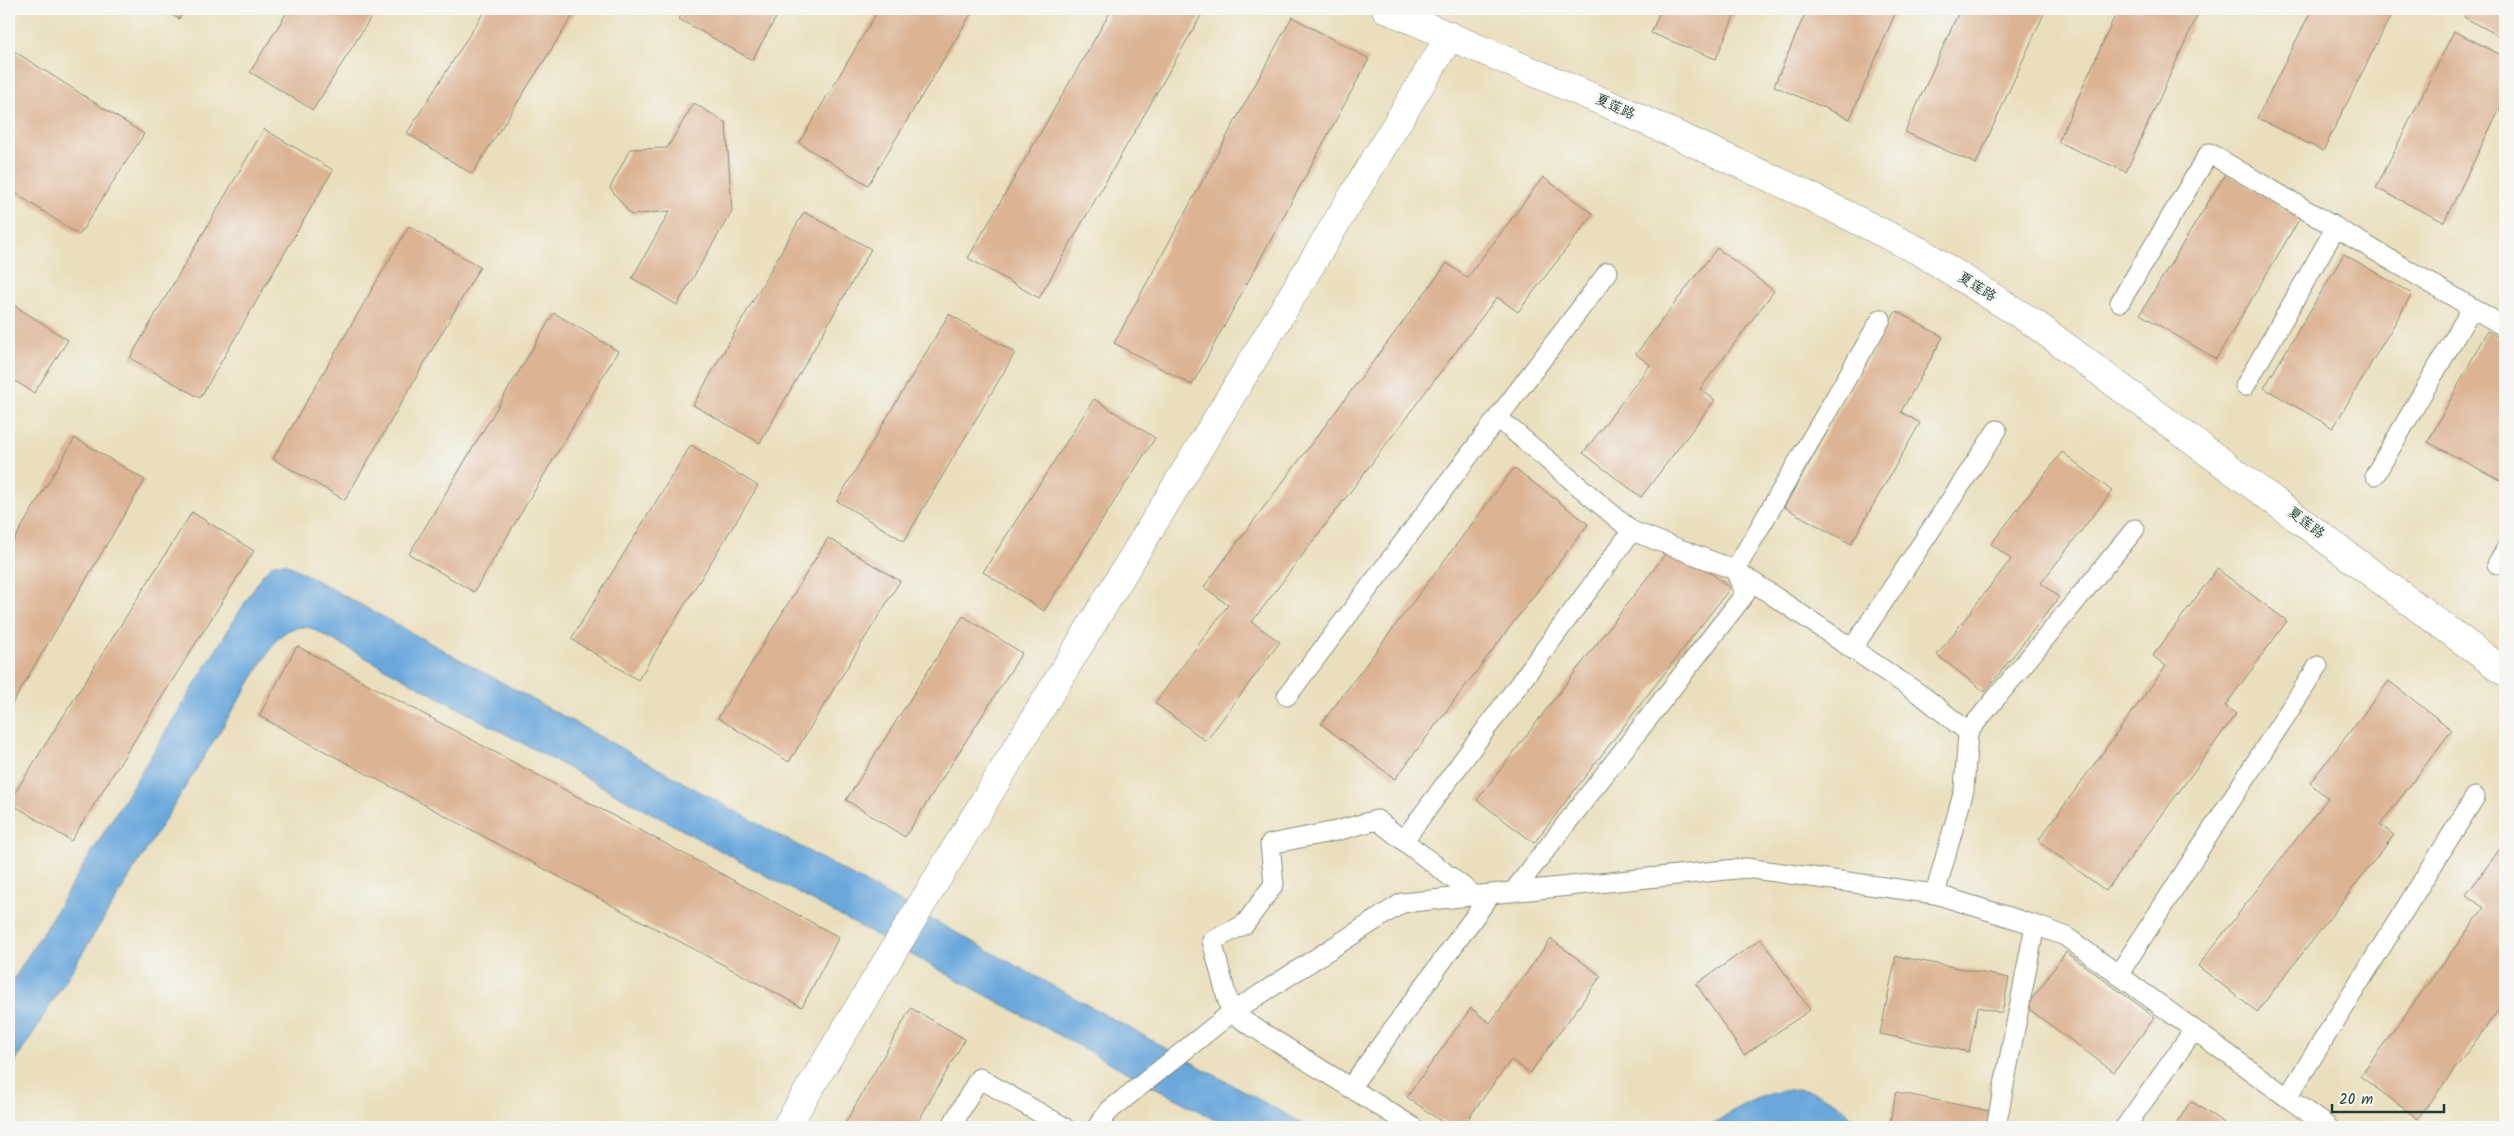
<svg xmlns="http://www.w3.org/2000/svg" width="2514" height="1136" viewBox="0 0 2514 1136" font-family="Kalam,'LXGW WenKai TC',sans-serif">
	<rect width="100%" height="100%" fill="#f6f6f2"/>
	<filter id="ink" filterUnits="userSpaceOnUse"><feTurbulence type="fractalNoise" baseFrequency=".02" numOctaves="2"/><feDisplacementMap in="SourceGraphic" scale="10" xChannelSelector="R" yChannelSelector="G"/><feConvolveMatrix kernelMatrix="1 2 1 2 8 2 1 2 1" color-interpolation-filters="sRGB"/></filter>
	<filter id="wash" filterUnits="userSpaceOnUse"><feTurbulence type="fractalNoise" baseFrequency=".0096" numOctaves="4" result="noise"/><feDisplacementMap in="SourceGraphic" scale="20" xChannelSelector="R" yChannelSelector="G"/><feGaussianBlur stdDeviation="1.12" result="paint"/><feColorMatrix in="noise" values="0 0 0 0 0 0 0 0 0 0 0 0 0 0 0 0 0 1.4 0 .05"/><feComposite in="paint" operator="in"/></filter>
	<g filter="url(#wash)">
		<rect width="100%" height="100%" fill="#eadfbc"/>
		<path fill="#6aa8dc" stroke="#447288" d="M285 563 1309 1127H1228L311 628C295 625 285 630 275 642L9 1072V987L262 575 273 564Z
			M1798 1089C1823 1093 1846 1103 1856 1127H1710C1736 1106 1765 1091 1798 1089Z"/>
		<g id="blocks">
			<path fill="#dcb393" d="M161 9H185L179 19Z
				M289 9H376L313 110 250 72Z
				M486 9H577L472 174 407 133Z
				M685 9H781L752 60 679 19Z
				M879 9H974L868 185 799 143Z
				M1112 9H1193L1202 14 1039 298 968 258Z
				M1661 9H1737L1716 59 1651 33Z
				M1807 9H1897L1850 119 1774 86Z
				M1960 9H2046L1976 164 1905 132Z
				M2118 9H2200L2126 172 2058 142Z
				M2312 9H2394L2323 151 2257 118Z
				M2468 9H2505V39L2464 17Z
				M1292 17 1369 59 1192 385 1114 343Z
				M2454 31 2505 57V98L2444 222 2376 188Z
				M9 48 144 134 79 235 9 189Z
				M694 103 726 123 732 211 677 305 632 278 670 211 631 215 610 188 630 149 667 148Z
				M264 129 333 170 200 398 130 358Z
				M2226 173 2300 218 2216 359 2140 314Z
				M1543 177 1593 214 1518 312 1497 297 1252 622 1280 642 1206 741 1155 703 1228 605 1204 587 1447 263 1467 278Z
				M804 212 871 249 760 443 693 405Z
				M409 226 480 267 345 500 273 459Z
				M1717 248 1774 291 1700 389 1715 400 1641 497 1583 453 1650 365 1636 354Z
				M2344 254 2412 294 2333 428 2264 388Z
				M9 302 68 340 34 393 9 377Z
				M1896 311 1943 337 1901 412 1920 423 1851 544 1784 507Z
				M554 313 618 351 474 592 409 554Z
				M949 314 1015 353 904 541 837 501Z
				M2487 331 2505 341V483L2428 442Z
				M1094 399 1155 438 1044 611 983 572Z
				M75 438 145 480 9 709V548Z
				M691 445 758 486 638 680 571 639Z
				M2062 452 2112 491 2041 583 2059 597 1985 692 1937 655 2011 559 1991 544Z
				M1514 468 1588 524 1395 779 1321 724Z
				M192 512 254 551 71 841 9 802Z
				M828 538 900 581 789 762 718 718Z
				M1673 544 1730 588 1534 843 1477 800Z
				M2217 569 2287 621 2225 706 2236 714 2106 891 2038 841 2166 666 2153 656Z
				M963 616 1022 653 905 837 846 800Z
				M297 646 839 937 802 1007 259 716Z
				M2389 681 2452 730 2380 825 2394 835 2257 1012 2198 966 2328 798 2310 783Z
				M2505 842V1001L2418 1119 2360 1076 2484 908 2466 895Z
				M1551 939 1601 976 1530 1073 1511 1060 1462 1127H1449L1407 1097 1471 1008 1490 1023Z
				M1761 939 1810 1010 1744 1055 1696 984Z
				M2066 952 2155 1017 2114 1072 2026 1007Z
				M1896 956 2009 978 2002 1013 1978 1007 1969 1052 1880 1034Z
				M911 1008 965 1039 915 1127H843Z
				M1896 1092 1994 1112 1991 1127H1889Z
				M2191 1101 2230 1127H2174Z"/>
		</g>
	</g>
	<g filter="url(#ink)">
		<use href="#blocks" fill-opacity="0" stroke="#848e78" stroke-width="1"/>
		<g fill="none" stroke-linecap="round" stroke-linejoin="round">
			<defs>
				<path id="service" d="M2120 302 2209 153 2505 327
					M2245 386 2336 227
					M1498 418 1632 531 1735 570 1924 697 1968 732 1964 790 1935 894
					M2375 475 2472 308
					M2497 564 2505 551
					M1852 649 1997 430
					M1287 696 1608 272
					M1968 732 2135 529
					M1404 840 1632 531
					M1513 892 1745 594 1735 570 1881 319
					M2118 975 2318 666
					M1350 1088 1491 894
					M2287 1098 2475 797
					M951 1127 979 1078 1064 1127
					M1097 1127 1110 1110 1231 1013 1402 903 1746 868 1935 894 2035 925 2065 936 2328 1127
					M1413 1127 1231 1013 1212 941 1245 924 1274 884 1270 844 1336 831 1377 820 1475 896
					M1996 1127 2035 925
					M2125 1127 2194 1030"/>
				<path id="minor" d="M786 1127 1450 36"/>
				<path id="tertiary" d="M1386 9 1622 110 1799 191 1921 252 2035 324 2505 672"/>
			</defs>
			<use href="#service" stroke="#848e78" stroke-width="21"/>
			<use href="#minor" stroke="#848e78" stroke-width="29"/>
			<use href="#tertiary" stroke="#848e78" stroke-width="29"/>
			<use href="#service" stroke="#fff" stroke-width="19"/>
			<use href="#minor" stroke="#fff" stroke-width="28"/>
			<use href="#tertiary" stroke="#fff" stroke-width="28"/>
		</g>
	</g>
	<g text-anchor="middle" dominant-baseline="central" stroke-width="4.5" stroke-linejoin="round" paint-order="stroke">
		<g font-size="14" fill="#1f3d34" stroke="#f6f6f2">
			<text transform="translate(1615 107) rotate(24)">夏莲路</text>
			<text transform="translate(1977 287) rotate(32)">夏莲路</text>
			<text transform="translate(2306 523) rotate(37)">夏莲路</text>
		</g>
	</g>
	<rect width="2514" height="1136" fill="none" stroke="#f6f6f2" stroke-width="30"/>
	<path d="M2332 1104v8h112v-8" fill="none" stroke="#1f3d34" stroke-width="2.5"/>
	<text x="2339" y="1104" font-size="15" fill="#1f3d34" stroke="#f6f6f2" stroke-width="4" paint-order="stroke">20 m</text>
</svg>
